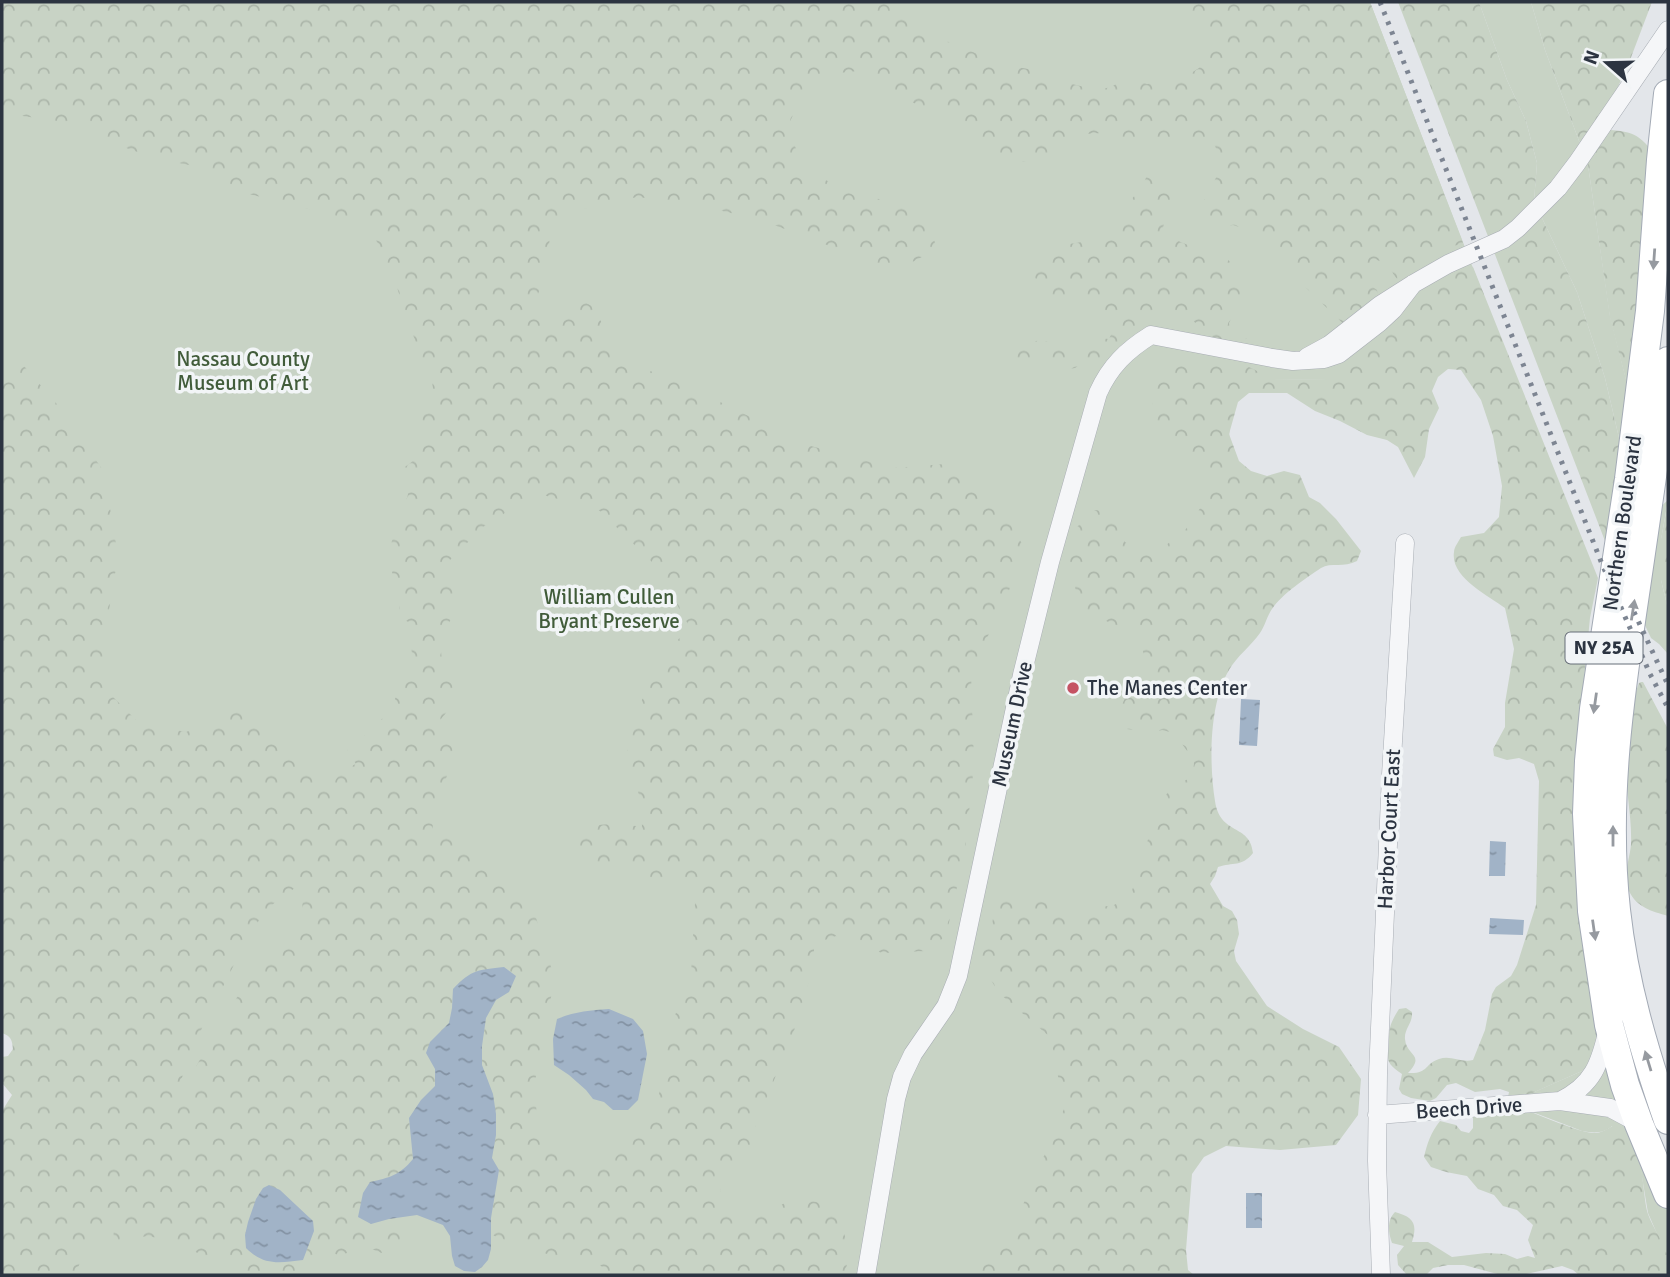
<svg xmlns="http://www.w3.org/2000/svg" width="1670" height="1277" viewBox="0 0 1670 1277" font-family="Signika,sans-serif">
	<defs>
		<pattern id="forest-crowns" width="20" height="18" patternUnits="userSpaceOnUse" patternTransform="scale(1.75)"><rect width="20" height="18" fill="#c8d3c5"/><path d="M2 6a3 3 0 1 1 6 0M12 15a3 3 0 1 1 6 0" fill="none" stroke="#acb6aa"/></pattern>
		<pattern id="water-ripples" width="26" height="14" patternUnits="userSpaceOnUse" patternTransform="scale(1.75)"><rect width="26" height="14" fill="#a1b3c7"/><path d="M2 4q2-2 4 0t4 0M15 11q2-2 4 0t4 0" fill="none" stroke="#8392a3"/></pattern>
	</defs>
	<rect width="100%" height="100%" fill="#e3e6ea"/>
	<path fill="#c8d3c5" d="M2 2H1370L1480 286 1329 380 1233 379 1172 1275H2V1150L12 1109 13 1033 2 1020Z
		M1479 2H1531L1545 50 1588 165 1610 316 1635 415 1627 472 1605 378 1577 292 1534 201 1537 163 1526 121 1507 80Z
		M1668 500 1661 540V580L1668 609V654L1659 644 1651 638 1634 602 1646 520Z
		M1598 1051 1668 1197V1259L1648 1213 1639 1159 1612 1126C1603 1134 1593 1133 1582 1131L1509 1103 1582 1071Z"/>
	<path fill="url(#forest-crowns)" fill-rule="evenodd" d="M2 2H902L922 31 1002 64 1039 71 1072 84 1097 90 1111 87 1123 80H1136L1147 84 1182 79 1199 68 1209 54 1207 29 1186 9 1171 2H1370L1463 243 1442 250 1429 265 1401 282C1389 274 1395 266 1377 260L1369 264 1363 272 1364 281 1377 290 1378 297 1428 279 1473 267 1598 578 1590 618 1579 731 1609 1025 1593 1060 1582 1071 1510 1103C1527 1110 1581 1134 1596 1133 1605 1132 1609 1127 1617 1124 1645 1135 1641 1189 1648 1214 1653 1229 1665 1243 1668 1259 1669 1264 1668 1270 1668 1275H1579L1573 1270 1562 1266 1522 1275H1501L1464 1265H1448L1433 1268 1426 1275H1407L1398 1265 1397 1255 1404 1246 1392 1243C1388 1232 1387 1220 1395 1212 1413 1217 1418 1223 1412 1242H1428L1452 1257 1486 1253 1505 1254 1517 1259 1528 1256 1535 1258 1528 1240 1533 1225 1517 1210 1503 1206 1494 1195 1478 1189 1467 1176 1446 1172 1431 1167 1424 1157C1427 1144 1431 1132 1440 1121L1456 1125 1461 1131 1469 1133 1473 1128V1115L1508 1097 1509 1092 1500 1089 1475 1092 1456 1083 1447 1085 1436 1098 1430 1101 1411 1098 1402 1094 1399 1089 1402 1074C1384 1061 1388 1061 1389 1041 1389 1026 1391 1022 1399 1009L1406 1008 1412 1012C1413 1023 1404 1029 1405 1039 1406 1056 1426 1054 1408 1073 1429 1074 1424 1064 1439 1059 1451 1055 1461 1063 1473 1060L1485 1030 1492 994 1496 987 1511 976 1517 965 1536 905 1539 781 1534 764 1519 758 1507 760 1494 756 1493 749 1505 727V703L1514 649 1505 608C1488 595 1450 577 1454 552 1454 547 1459 541 1461 537L1484 533 1499 517 1502 486 1493 436 1481 400 1461 370 1448 369 1438 377 1432 391 1439 408 1429 429 1425 457 1414 478 1398 447 1387 440 1367 435 1340 421 1315 411 1287 393H1249L1238 402 1229 434 1239 461 1251 471 1267 476 1284 471 1300 475 1309 497 1320 503 1336 519 1361 551 1357 561C1344 568 1331 562 1321 568 1306 578 1282 594 1272 609 1267 616 1265 626 1260 633 1251 646 1237 656 1229 670 1209 703 1209 764 1215 801 1220 836 1250 823 1253 853 1242 867 1233 862 1218 867L1215 876 1210 884 1223 906 1232 911 1237 920 1239 934 1234 951 1236 961 1267 1006 1303 1029 1339 1047 1361 1079 1358 1115 1336 1145 1280 1150 1226 1146 1204 1157 1192 1174 1186 1250 1188 1270 1194 1275H964L989 1257 1010 1235 1064 1109 1051 1038 999 993 973 951 991 933 995 903 1021 896 1075 911 1114 905 1131 894 1146 845 1162 800 1172 787 1188 779 1193 770 1194 764 1193 759 1174 733 1162 730 1152 733 1127 729 1119 718 1120 709 1144 656 1140 637 1083 610 1067 565 1077 527 1095 510 1110 512 1125 542 1141 552 1160 550 1186 529 1203 504 1209 476 1204 465 1164 440 1154 422 1152 397 1155 382 1165 371 1192 361 1225 363 1249 367 1273 379 1328 380 1354 334 1245 229 1233 225 1218 228 1208 226 1202 218C1203 211 1203 202 1206 196 1216 174 1229 168 1213 143L1202 140 1173 146 1102 133 1084 134 1067 139 1055 158 1004 164 978 146 958 119 900 98 858 71 811 76 787 128 805 169 856 196 902 202 926 214 937 249 901 268 874 264 822 243 761 220 688 203 637 197 574 211 550 235 547 269 534 305C534 313 546 318 553 317L565 300 574 296 597 309 607 340 615 351 628 362 692 388 807 445 893 468 945 464 1008 515 1022 544 1010 588 971 673 974 765 965 851 946 936 926 951 882 953 836 936 814 944V964L794 1031 755 1127 749 1152 725 1175 720 1190 721 1204 725 1210 755 1219 794 1198 823 1203 841 1221 849 1252 845 1275H611V1273L591 1259 563 1258 524 1248 492 1235 491 1218 499 1170 492 1158 496 1135 493 1094 482 1065V1046L486 1018 496 1000 509 992 453 989C452 1016 452 1024 430 1042L435 1069V1086L421 1100 409 1118 413 1159C400 1175 389 1178 370 1182L358 1217C363 1219 368 1222 373 1224 383 1227 397 1224 405 1232 408 1235 409 1238 408 1242 405 1265 373 1252 363 1243L351 1252 339 1255 332 1253 324 1254 312 1260 317 1275H229L242 1268 212 1250 216 1263C203 1254 157 1233 142 1237 132 1239 122 1249 113 1254L114 1220C93 1233 85 1255 74 1275H2V1111L12 1095 2 1083V1057L8 1056 13 1049C12 1040 11 1036 2 1033V366L18 359 62 410 104 472 118 556 105 634 107 691 139 723 186 732 242 710 302 755 314 767 331 790C335 777 343 769 356 764L348 752 347 747 357 743 392 709C395 703 395 699 396 693 400 682 409 673 412 662 414 649 406 640 411 623L404 620 400 616 399 597 401 591C384 569 390 539 400 515 403 506 412 493 407 483 405 478 399 475 393 474 422 458 430 447 421 415L429 413 434 408 432 377 421 358 391 270 368 224 225 188 194 166 154 158 107 141 64 122 2 113ZM536 493 600 511 655 565 689 626 649 676 626 755 641 801 642 827C627 824 572 818 572 844 571 857 602 879 614 868 617 865 618 861 620 858 636 892 660 868 680 885 686 889 691 897 695 903L691 974 667 1036 659 1094 639 1133 613 1160 590 1167 554 1150 537 1124 535 1082 542 1036 555 980 533 908 516 891 488 873 456 840 440 831 433 830 432 818 434 807 452 764 453 746 439 721C450 710 457 696 451 681 447 670 441 663 441 650 442 622 480 588 442 568L483 527ZM299 885C306 900 302 916 294 931 279 958 250 975 234 1002 230 1009 228 1019 224 1027 216 1041 203 1052 196 1067 190 1078 190 1092 180 1101L179 1088 189 1054 252 929 273 904ZM280 1190 313 1221 314 1231 303 1260Z
		M1398 2H1479L1507 80 1526 121 1537 163 1534 201 1577 292 1605 378 1627 472 1616 563 1605 541Z
		M1531 2H1652L1630 60 1599 129C1635 132 1636 131 1660 160L1635 415 1610 318 1588 165 1545 50Z
		M1155 171C1183 174 1167 211 1163 228 1177 249 1208 246 1228 260 1235 265 1240 275 1245 283L1243 295 1229 323 1231 334 1247 339C1228 340 1215 343 1200 328 1195 323 1191 316 1183 314 1171 311 1147 323 1135 327 1130 347 1118 345 1101 344L1098 350 1105 351 1108 356 1102 360 1088 359 1075 368 1061 370 1048 368 1034 361 1028 362 1017 360 1013 355 1017 348 1039 340 1053 343 1090 345 1098 338 1109 339C1111 333 1116 330 1117 323 1089 312 1087 287 1051 299L1038 288 1035 277 1037 267 1043 257 1057 246 1088 241 1108 231 1114 220 1121 216 1126 205 1139 191 1147 176Z
		M1668 502V501V609L1661 580V539Z
		M1641 682H1643L1668 729V916C1652 911 1637 908 1629 891 1622 877 1630 859 1631 844 1632 818 1626 793 1626 768 1626 743 1630 706 1639 683Z"/>
	<path fill="url(#water-ripples)" d="M1241 699 1260 700 1257 746 1239 745Z
		M1490 841 1506 842 1505 876H1489Z
		M1490 918 1524 920 1523 935 1489 934Z
		M504 967 516 976 509 992 496 1000 486 1018 482 1046V1065L493 1094 496 1114V1135L492 1158 499 1170 491 1218V1249L488 1260 482 1267 475 1272 464 1271 455 1266 452 1256 450 1236 443 1225 417 1215 389 1219 371 1224 358 1217 363 1193 370 1182C389 1178 400 1175 413 1159L409 1118 421 1100 435 1086V1069L426 1053 430 1042 449 1023 452 1008 453 989C472 969 478 970 504 967Z
		M609 1009 633 1019 643 1031 647 1054 638 1100 628 1110H613L604 1102 593 1099 586 1090 569 1075 554 1065 553 1039 557 1019C574 1012 590 1010 609 1009Z
		M269 1185 280 1190 313 1221 314 1231 303 1260C279 1263 264 1266 246 1248L245 1235 248 1222 256 1199 263 1188Z
		M1246 1193H1262V1228H1246Z"/>
	<g fill="none" stroke-linecap="round" stroke-linejoin="round">
		<defs>
			<path id="minor" d="M1307 357 1329 345 1380 305 1413 284 1448 264 1504 239 1518 228 1558 188 1577 163 1668 30
				M1560 1101C1593 1085 1600 1064 1608 1029
				M1377 1115 1560 1101 1610 1108 1638 1123
				M866 1275 896 1099 902 1077 913 1054 946 1006 958 976 1022 675 1050 562 1098 393C1110 366 1127 350 1151 335L1272 358 1293 361 1324 359 1339 354 1379 323 1393 310 1413 284
				M1381 1275 1377 1161 1378 1074 1391 775 1405 543"/>
			<path id="primary" d="M1668 94 1661 160 1650 311 1629 479 1594 709 1589 761 1587 814 1592 911 1609 1025 1625 1085 1639 1124 1668 1194
				M1668 361C1658 437 1647 512 1636 587 1620 694 1604 801 1616 910 1624 983 1644 1051 1668 1120"/>
		</defs>
		<use href="#minor" stroke="#a8adb4" stroke-width="19"/>
		<use href="#primary" stroke="#a3aab5" stroke-width="30"/>
		<use href="#minor" stroke="#f5f6f8" stroke-width="18"/>
		<use href="#primary" stroke="#fff" stroke-width="28"/>
		<path stroke="#7d8592" stroke-width="5" stroke-dasharray="3.5 7" stroke-linecap="butt" d="M1380 2 1602 564 1650 674 1668 708
			M1634 612 1668 685"/>
	</g>
	<defs><path id="oneway-solid" d="M-6-.8H1V-3.2L6.5 0L1 3.2V.8H-6Z" transform="scale(1.75)"/></defs>
	<g fill="#969aa0">
		<use href="#oneway-solid" transform="translate(1654 259) rotate(94)"/>
		<use href="#oneway-solid" transform="translate(1633 610) rotate(-81)"/>
		<use href="#oneway-solid" transform="translate(1595 703) rotate(98)"/>
		<use href="#oneway-solid" transform="translate(1613 836) rotate(-90)"/>
		<use href="#oneway-solid" transform="translate(1594 930) rotate(82)"/>
		<use href="#oneway-solid" transform="translate(1648 1061) rotate(-107)"/>
	</g>
	<circle fill="#c55263" stroke="#f2f5f7" stroke-width="2.5" cx="1073" cy="688" r="7"/>
	<g text-anchor="middle" dominant-baseline="central" stroke-width="7" stroke-linejoin="round" paint-order="stroke">
		<rect fill="#f2f5f7" stroke="#676e78" stroke-width="2" x="1565.5" y="632.5" width="77" height="31" rx="5"/>
		<g font-size="19" font-weight="bold" fill="#2c3441">
			<text x="1604" y="648">NY 25A</text>
		</g>
		<g font-size="21" fill="#415c3a" stroke="#f2f5f7">
			<text x="243" y="359">Nassau County<tspan x="243" dy="24">Museum of Art</tspan></text>
			<text x="609" y="597">William Cullen<tspan x="609" dy="24">Bryant Preserve</tspan></text>
		</g>
		<g font-size="21" fill="#2c3441" stroke="#f2f5f7">
			<text transform="translate(1622 523) rotate(-82)">Northern Boulevard</text>
			<text transform="translate(1012 724) rotate(-78)">Museum Drive</text>
			<text transform="translate(1389 829) rotate(-87)">Harbor Court East</text>
			<text transform="translate(1469 1108) rotate(-4)">Beech Drive</text>
		</g>
		<g font-size="21" fill="#2c3441" stroke="#f2f5f7" text-anchor="start">
			<text x="1087" y="688">The Manes Center</text>
		</g>
	</g>
	<rect width="1670" height="1277" fill="none" stroke="#2c3441" stroke-width="7"/>
	<g transform="translate(1607 63) rotate(290)" stroke="#f2f5f7" stroke-width="5" paint-order="stroke">
	<path d="M0-5L12 26L0 18L-12 26Z" fill="#2c3441"/>
	<text y="-10" font-size="19" font-weight="bold" text-anchor="middle" fill="#2c3441">N</text>
	</g>
</svg>
